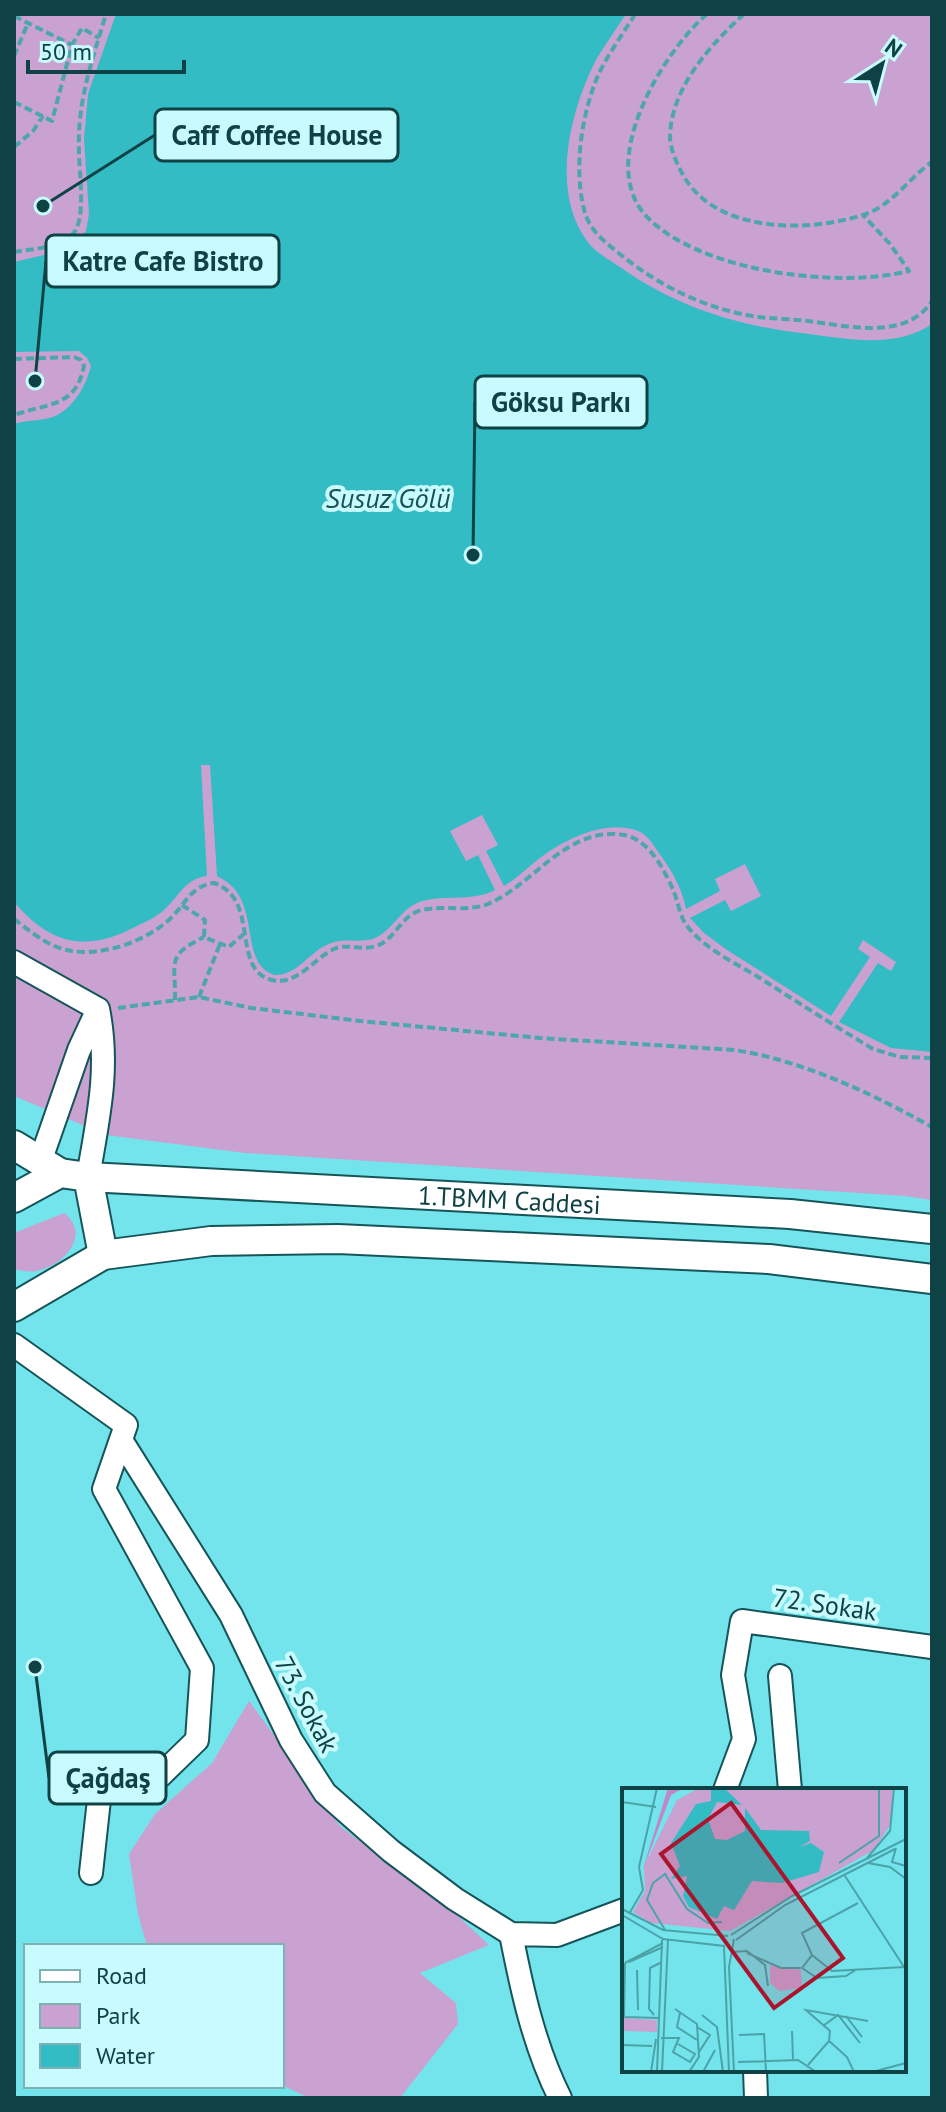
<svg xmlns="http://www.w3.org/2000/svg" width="946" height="2112" viewBox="0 0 946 2112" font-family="'PT Sans',sans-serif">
	<rect width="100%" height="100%" fill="#73e4eb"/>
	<path fill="#c9a2d1" d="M14 14H932V1200L905 1196 245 1153 106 1135 14 1096Z
		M64 1213C91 1233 66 1264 40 1270 31 1273 23 1271 14 1269V1233Z
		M249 1701 341 1827 443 1902 489 1945 420 1973 456 2003 458 2024 400 2098H309L282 2085V1946H147L138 1914 129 1854 155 1814 212 1763Z"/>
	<path fill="#33bcc4" d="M116 14H626C616 29 605 45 596 60 570 111 550 191 587 241 595 252 609 260 620 267 675 306 735 325 801 333 844 338 894 350 932 324V1052L891 1048 839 1022 878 963 891 971 896 962 863 940 858 949 870 957 831 1016 727 950 704 933 690 918 725 900 731 911 761 896 745 864 715 879 720 891 686 909C682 888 672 871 659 853 653 845 648 835 638 831 607 819 568 838 544 855 530 865 519 877 504 886L486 851 498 845 482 815 450 831 466 861 478 855 495 890C470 903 442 893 417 903 401 910 394 927 379 936 364 945 347 937 331 943 309 951 298 976 274 975 236 962 265 898 217 876L210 765H201L207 876C186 878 179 896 165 909 157 917 143 923 133 928 84 953 49 943 14 902V424C26 420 41 421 53 417 73 409 86 386 91 366L87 358 79 351 14 352V262L61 251 77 241 86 231 89 214 84 139 88 94Z"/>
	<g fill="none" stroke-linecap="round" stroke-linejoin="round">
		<defs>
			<path id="minor" d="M14 962 98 1009
				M40 1162 79 1050 98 1009
				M88 1177C98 1118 110 1069 98 1009
				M14 1345 126 1425 104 1489 202 1668 197 1740 160 1776 102 1772 91 1873
				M121 1440 231 1615 291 1740 325 1793 391 1851 455 1899 511 1934
				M780 1676 790 1790
				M725 1790 744 1739 733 1675 742 1621 932 1647
				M511 1934C522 1990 534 2046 560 2098
				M511 1934 557 1935 624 1910
				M755 2070 756 2098"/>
			<g id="major">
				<path d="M14 1145 60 1173"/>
				<path id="s1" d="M88 1177 790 1214 932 1229"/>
				<path d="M14 1198 60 1173 88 1177 103 1255 14 1307"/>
				<path d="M103 1255 211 1241 338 1239 769 1259 932 1279"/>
			</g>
		</defs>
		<use href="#minor" stroke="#155559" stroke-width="26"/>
		<use href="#major" stroke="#155559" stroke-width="32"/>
		<path stroke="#4da6ac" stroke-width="4" stroke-dasharray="8 4" stroke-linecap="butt" d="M635 14C622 36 604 59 595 83 581 120 574 170 584 209 589 231 605 242 621 255 661 287 708 310 759 317 775 319 792 319 808 321 848 326 906 341 932 301
			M707 14C663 52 594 164 648 218 702 272 838 289 909 271L890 244 863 215
			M744 14C711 44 671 88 670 136 670 149 677 164 683 175 716 234 810 233 866 214 893 204 909 178 932 162
			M14 16 72 45
			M14 56 28 23
			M14 102 52 121 72 45 82 28 99 38
			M14 147 33 131 43 116
			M14 252C31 249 60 248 72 235 87 221 79 172 79 152 77 102 92 61 106 14
			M14 359 74 357 81 360 84 366C76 408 47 403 14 415
			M182 905 205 920 204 937 229 947 245 933
			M14 919C30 931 47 946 67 950 100 958 148 941 172 917 186 903 191 886 214 883 261 899 230 970 272 980 297 986 313 959 334 949 347 943 362 951 376 946 396 940 400 915 422 910 443 905 468 912 488 904 535 884 566 826 624 835 649 839 665 871 674 892 678 902 680 917 687 926 705 949 735 963 760 978 797 1002 835 1026 873 1049L900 1057 932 1058
			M199 997 220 944
			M175 1000C176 962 165 956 204 937
			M118 1008 199 997 251 1008 360 1021 540 1038 734 1050C802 1060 873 1094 932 1127"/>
		<use href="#minor" stroke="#fff" stroke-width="22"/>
		<use href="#major" stroke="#fff" stroke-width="28"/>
	</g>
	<g text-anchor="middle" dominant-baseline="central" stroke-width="8" stroke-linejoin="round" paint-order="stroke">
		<g font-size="26" fill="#0f4245" stroke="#c8fbfe">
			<text stroke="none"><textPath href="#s1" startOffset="422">1.TBMM Caddesi</textPath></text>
			<text transform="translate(825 1604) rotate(8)">72. Sokak</text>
			<text transform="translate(307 1704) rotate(62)">73. Sokak</text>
		</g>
		<g font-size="28" font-style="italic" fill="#195154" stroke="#c8fbfe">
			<text x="388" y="497">Susuz Gölü</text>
		</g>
	</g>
	<g transform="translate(622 1788)">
		<rect width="284" height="284" fill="#73e4eb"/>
		<path d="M77 0H271L268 37 252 62 108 143 29 135 11 124 23 103 22 78 55 12ZM148 177 179 182 180 200 157 203 148 195ZM0 230 35 232V244L0 243Z" fill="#c9a2d1"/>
		<path d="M46 0H62L49 7 20 84Z" fill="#bf87ca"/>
		<path d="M89 0H102L120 17 95 14 86 31 93 51 105 52 123 43V20L139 42 187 43 188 53 177 59 189 55 202 64 197 84 160 95 130 93 112 122 102 118 95 131 67 119 61 108 65 88 49 91 58 78 49 55 74 16 89 13Z" fill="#33bcc4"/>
		<path fill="none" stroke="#4ba3a9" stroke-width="2" d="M0 14 34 19M274 60 270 74 284 78M245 70 268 43 272 0M217 75 257 48V0M246 75 268 79 284 91M223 88 284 182M0 121 41 142 106 148M7 126 21 102 17 79 35 0M0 127 41 151 102 158 107 284M43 142 25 112 31 95 43 86 65 121 86 135 100 134M109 147 170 108 284 51M114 152 163 117 273 61M109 164 125 163 143 177 146 198M125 165 159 180H179M190 167 210 183 283 179M7 174 41 159M3 175 41 155M180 180 190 167 180 145 236 115M180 180 195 190 224 188 235 181M15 182 16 222M53 221 75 236 77 269 67 284M58 225 55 239 75 252M32 227 27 221 28 180 40 174M80 227 95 239 101 284M224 228 240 249M2 229 3 175M2 229 38 230M201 238 216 227 238 255M75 239 88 247 77 264M170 243 171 271M117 247 142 246 144 284M39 250H57L51 264 68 274 73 266 56 256M207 253 208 243 184 222 246 233M0 257 30 258M116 274 176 272 194 284M186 277 207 253 225 269 232 284M254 283 284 275M29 284 34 251M35 284 40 152M40 284 46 152M81 284 93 262M112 284 107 179 112 151"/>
		<path fill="#aa142c" fill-opacity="0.15" stroke="#aa142c" stroke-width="4" d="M109 15 221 170 152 220 39 66Z"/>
		<rect width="284" height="284" fill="none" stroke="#0f4245" stroke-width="4"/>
	</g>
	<path fill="none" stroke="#0f4245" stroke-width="3" d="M43 206L155 135M35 381L46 261M473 555L475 402M35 1667L49 1778"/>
	<g fill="#0f4245" stroke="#c8fbfe" stroke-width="3">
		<circle cx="43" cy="206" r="8"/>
		<circle cx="35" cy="381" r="8"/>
		<circle cx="473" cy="555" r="8"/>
		<circle cx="35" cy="1667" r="8"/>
	</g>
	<g fill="#c8fbfe" stroke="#0f4245" stroke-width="3">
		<rect x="155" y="109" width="243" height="52" rx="8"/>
		<rect x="46" y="235" width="233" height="52" rx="8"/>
		<rect x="475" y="376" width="172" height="52" rx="8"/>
		<rect x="49" y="1752" width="117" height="52" rx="8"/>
	</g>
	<g font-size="28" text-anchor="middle" font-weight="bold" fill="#0f4245">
		<text x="277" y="145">Caff Coffee House</text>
		<text x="163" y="271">Katre Cafe Bistro</text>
		<text x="561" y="412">Göksu Parkı</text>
		<text x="108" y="1788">Çağdaş</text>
	</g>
	<rect width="946" height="2112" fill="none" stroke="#0f4245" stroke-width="32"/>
	<rect x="24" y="1944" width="260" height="144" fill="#c8fbfe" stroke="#7eb1b4" stroke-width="2"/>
	<rect x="40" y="1970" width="40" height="12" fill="#ffffff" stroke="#7eb1b4" stroke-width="2"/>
	<text x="96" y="1984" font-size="24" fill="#0f4245">Road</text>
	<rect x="40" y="2004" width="40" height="24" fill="#c9a2d1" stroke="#7eb1b4" stroke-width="2"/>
	<text x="96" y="2024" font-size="24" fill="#0f4245">Park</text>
	<rect x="40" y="2044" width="40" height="24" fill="#33bcc4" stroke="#7eb1b4" stroke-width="2"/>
	<text x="96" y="2064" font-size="24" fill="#0f4245">Water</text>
	<g transform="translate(882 64) rotate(36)" stroke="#c8fbfe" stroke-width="6" paint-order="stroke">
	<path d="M0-6L14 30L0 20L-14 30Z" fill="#0f4245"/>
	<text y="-12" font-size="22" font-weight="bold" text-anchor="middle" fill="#0f4245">N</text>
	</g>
	<path d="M28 60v12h156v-12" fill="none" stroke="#0f4245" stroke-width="4"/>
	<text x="40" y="60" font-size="24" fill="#0f4245" stroke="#c8fbfe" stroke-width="6" paint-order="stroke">50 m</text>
</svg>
